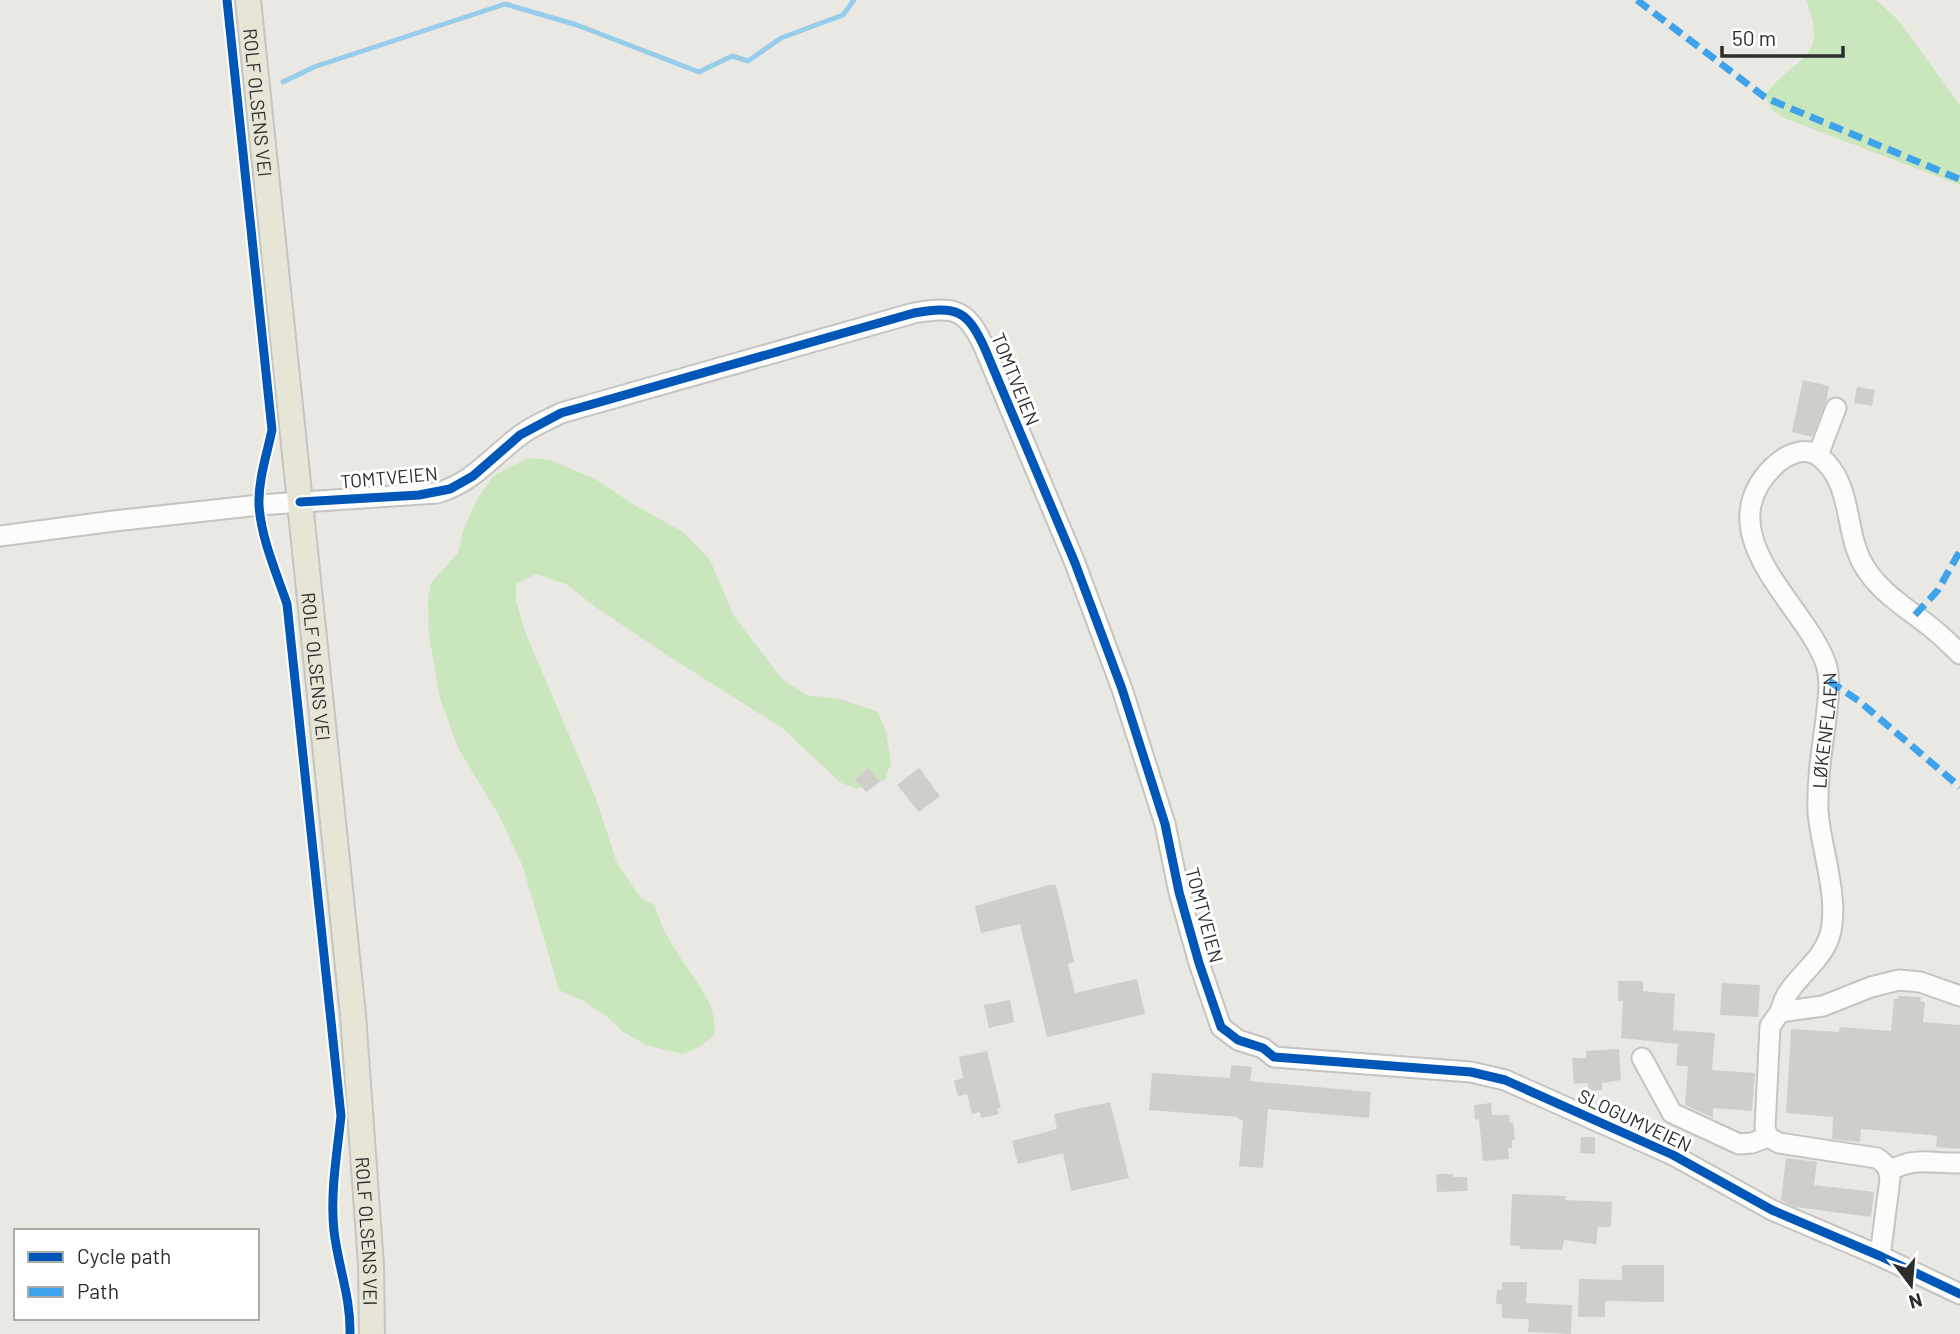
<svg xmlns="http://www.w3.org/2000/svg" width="1960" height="1334" viewBox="0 0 1960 1334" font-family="Barlow,sans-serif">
	<rect width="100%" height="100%" fill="#eae8e2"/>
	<path fill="#c9e6bc" d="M1806 0H1876L1899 21 1960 105V185L1784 118 1771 109 1765 95C1796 54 1830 61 1806 0Z
		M529 458 550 460 595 479 636 506 683 532 710 560 734 616 782 679 806 695 840 699 878 712 886 732 891 763 885 780 858 789 841 783 782 728 670 657 597 608 566 584 536 574 516 584V601L526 634 595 796 617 863 640 897 655 906C665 943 691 969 709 1002 714 1012 714 1024 715 1035L701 1046 683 1054 646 1045 622 1031 606 1016 584 1001 559 990 523 867 500 817 458 748 440 698 429 636 428 601 431 583 458 553 463 531 477 499 494 475Z"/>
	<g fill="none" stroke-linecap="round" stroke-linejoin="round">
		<path stroke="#97cdeb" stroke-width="5" d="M283 82 314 67 505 4 577 25 699 72 732 56 748 61 781 38 843 15 854 0"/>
	</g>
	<path fill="#cfcec9" d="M1803 380 1829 386 1826 402 1812 437 1792 432Z
		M1857 387 1875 390 1872 406 1854 403Z
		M869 768 880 782 866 792 855 779Z
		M919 768 940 796 919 812 897 785Z
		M1049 885H1056L1066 926 1074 962 1068 964 1075 993 1137 979 1145 1014 1047 1037 1020 924 981 933 975 906Z
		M1618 981H1643V991L1675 994 1673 1030 1715 1033 1712 1070 1755 1073 1752 1111 1713 1108V1118L1711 1117 1685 1105 1688 1066H1676L1678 1044 1621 1038 1623 1001H1618Z
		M1722 983 1760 985 1758 1017 1720 1015Z
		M1898 996 1921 997 1920 1001 1925 1002 1923 1022 1960 1025V1149L1936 1147 1937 1136 1920 1134 1861 1129 1860 1142 1832 1139 1833 1117 1786 1113 1791 1029 1839 1032 1840 1027 1891 1031 1894 999H1898Z
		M1010 1000 1014 1022 989 1028 984 1005Z
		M1619 1049 1621 1080 1602 1083V1090L1588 1091V1083L1574 1084 1572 1058H1586V1051Z
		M987 1051 1001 1108H997L999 1114 981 1118 980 1112 972 1114 967 1094 958 1096 954 1081 963 1078 959 1057Z
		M1231 1065 1252 1067 1250 1081 1371 1092 1369 1118 1268 1109 1263 1168 1239 1166 1243 1120 1238 1119V1117L1149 1110 1152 1073 1230 1078Z
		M1110 1102 1129 1178 1071 1191 1063 1153 1018 1164 1012 1141 1057 1129 1054 1114Z
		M1491 1103 1492 1115H1509L1510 1123 1513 1122 1515 1140H1512V1148H1508L1509 1159 1483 1161 1479 1119 1475 1120 1474 1105Z
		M1581 1137H1595V1154L1580 1153Z
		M1786 1158 1817 1162 1814 1185 1874 1192 1871 1217 1795 1207 1781 1200Z
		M1436 1174H1453V1177H1467L1468 1191 1437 1192Z
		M1512 1194 1566 1196 1565 1200 1612 1202 1611 1227H1598L1596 1244 1564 1240 1562 1250 1520 1249V1246L1510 1245Z
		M1622 1265H1664V1302L1605 1301V1317H1578L1579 1279 1622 1280Z
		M1502 1282H1527L1526 1303 1572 1305 1571 1334 1528 1332 1529 1319 1502 1318V1304H1496L1497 1290H1502Z"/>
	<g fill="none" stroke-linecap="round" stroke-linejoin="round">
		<defs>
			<g id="minor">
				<path d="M1818 455 1836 408"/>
				<path d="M0 536 114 521 259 505 437 493C473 483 493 455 522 434 534 425 548 420 561 413L914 313C956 306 967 309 985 349L1075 563 1122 689 1165 824 1179 892 1199 963 1221 1027 1238 1040 1263 1048 1274 1057 1471 1072 1505 1080 1673 1155 1772 1210 1880 1256 1960 1294"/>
				<path id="s1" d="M1780 1012C1782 1006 1784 998 1788 993 1801 973 1821 960 1829 938 1841 901 1821 850 1818 812 1817 783 1821 755 1825 727 1827 706 1832 684 1826 664 1806 605 1705 535 1773 467 1785 455 1805 445 1820 457 1853 483 1844 531 1863 564 1877 590 1905 607 1928 625 1940 634 1950 644 1960 654"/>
				<path d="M1642 1058 1672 1113 1739 1144 1752 1143 1768 1137"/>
				<path d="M1889 1171C1916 1156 1932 1164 1960 1163"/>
				<path d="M1880 1256 1890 1179C1889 1168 1886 1164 1877 1158L1779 1143 1768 1137 1765 1128 1770 1026 1780 1012 1823 1006 1871 987 1899 980 1920 982 1960 996"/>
			</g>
			<g id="major">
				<path id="s2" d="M248 0 353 1015 371 1265 372 1334"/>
			</g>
		</defs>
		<use href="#minor" stroke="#c4c4c3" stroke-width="23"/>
		<use href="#major" stroke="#c6c5c3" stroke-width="28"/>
		<use href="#minor" stroke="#fcfcfb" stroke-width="19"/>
		<use href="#major" stroke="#e7e5d5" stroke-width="24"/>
		<path stroke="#3ea3eb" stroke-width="7" stroke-dasharray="14 7" stroke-linecap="butt" d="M1637 0 1766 98 1959 179 1960 182
			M1915 615 1938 590 1960 551
			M1829 681 1859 701 1960 787"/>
		<defs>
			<path id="cycleway" d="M227 0 272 430C267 454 258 480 259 505 261 538 276 572 287 604L341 1116C337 1154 330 1193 334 1231 338 1266 351 1298 350 1334
				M300 502 419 495 450 489 473 476 520 435 561 413 914 313C956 306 967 309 985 349L1075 563 1122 689 1165 824 1179 892 1199 963 1221 1027 1238 1040 1263 1048 1274 1057 1471 1072 1505 1080 1673 1155 1772 1210 1880 1256 1960 1294"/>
		</defs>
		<use href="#cycleway" stroke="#fff" stroke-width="13"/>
		<use href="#cycleway" stroke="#0057b8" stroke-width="9"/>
	</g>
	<g text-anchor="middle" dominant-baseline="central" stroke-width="6" stroke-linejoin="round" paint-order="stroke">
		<g font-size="19" fill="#2d2d2d" stroke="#fff">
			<text stroke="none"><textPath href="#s2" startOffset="103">ROLF OLSENS VEI</textPath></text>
			<text transform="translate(1016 379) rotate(68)">TOMTVEIEN</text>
			<text transform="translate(389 477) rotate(-5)">TOMTVEIEN</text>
			<text stroke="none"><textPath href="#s2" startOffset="670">ROLF OLSENS VEI</textPath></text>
			<text stroke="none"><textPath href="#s1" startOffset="299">LØKENFLAEN</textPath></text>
			<text transform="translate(1205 915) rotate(75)">TOMTVEIEN</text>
			<text transform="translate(1635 1120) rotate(25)">SLOGUMVEIEN</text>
			<text stroke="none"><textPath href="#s2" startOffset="1237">ROLF OLSENS VEI</textPath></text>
		</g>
	</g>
	<rect x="14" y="1229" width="245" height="91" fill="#ffffff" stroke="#ababab" stroke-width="2"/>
	<rect x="28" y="1252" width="35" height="10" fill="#0057b8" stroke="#ababab" stroke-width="2"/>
	<text x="77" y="1264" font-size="21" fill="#2d2d2d">Cycle path</text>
	<rect x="28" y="1287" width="35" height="10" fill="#3ea3eb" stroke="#ababab" stroke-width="2"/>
	<text x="77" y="1299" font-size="21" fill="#2d2d2d">Path</text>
	<g transform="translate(1911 1285) rotate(164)" stroke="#ffffff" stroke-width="5" paint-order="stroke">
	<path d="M0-5L12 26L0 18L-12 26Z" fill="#2d2d2d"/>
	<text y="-10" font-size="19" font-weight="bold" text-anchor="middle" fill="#2d2d2d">N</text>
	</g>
	<path d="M1722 46v10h121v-10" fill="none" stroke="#2d2d2d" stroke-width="3.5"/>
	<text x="1732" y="46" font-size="21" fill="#2d2d2d" stroke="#ffffff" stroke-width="5" paint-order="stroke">50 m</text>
</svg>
